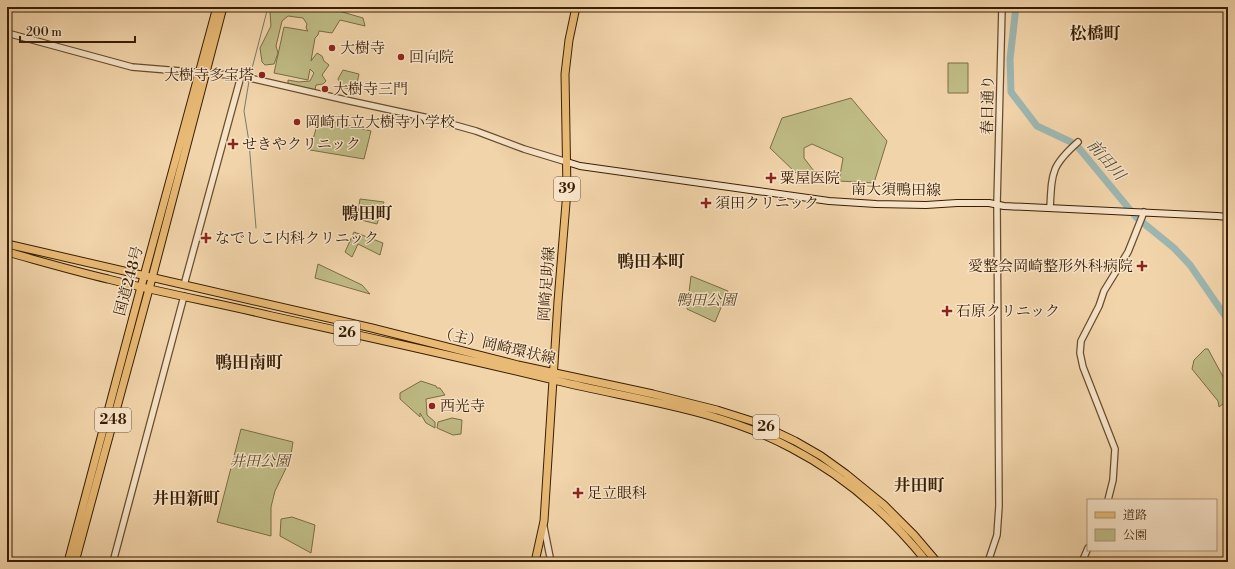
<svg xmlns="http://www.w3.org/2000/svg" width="1235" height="569" viewBox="0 0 1235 569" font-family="'Libre Bodoni','Noto Serif JP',serif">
	<rect width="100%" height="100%" fill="#f2d4aa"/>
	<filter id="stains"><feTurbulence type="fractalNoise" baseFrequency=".005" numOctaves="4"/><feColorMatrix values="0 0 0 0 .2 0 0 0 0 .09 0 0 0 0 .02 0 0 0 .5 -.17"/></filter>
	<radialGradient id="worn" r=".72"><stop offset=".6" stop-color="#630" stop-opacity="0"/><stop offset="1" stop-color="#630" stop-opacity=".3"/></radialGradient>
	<path fill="#bfbb85" stroke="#7c6c44" d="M274 7H331L332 9 363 18 365 26 340 20 332 33 319 31 318 35 315 38 311 61 317 53 322 56 324 61 329 65 322 75 326 81 323 84 316 85 315 90 288 85V80L299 82 310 81 314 73 310 69 308 80 274 73 284 27 308 31 306 28 307 24 303 18 288 16 282 21 276 46 278 53 274 64 265 65 262 62 260 48 271 26 270 12Z
		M948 63H968V93H948Z
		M343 70 359 74 356 88C346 90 341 88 338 79Z
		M851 98 887 141 874 183 839 181 843 158 812 144 804 148V158L817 175H798L770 148 782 118Z
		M319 118 371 131 364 159 310 150Z
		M360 199 384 202 382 209 390 211 388 215 380 214 377 224 357 219Z
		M354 232 383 243 380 255 358 244 352 257 345 252Z
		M318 264 362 285 370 294 315 278Z
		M691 276 728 291 715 322 687 309Z
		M1205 349H1208L1228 386V400L1219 407 1218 401 1192 369 1194 360Z
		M421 381 436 386 437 388H440L445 395 426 399 427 415 435 422V428L426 423 420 413V417L400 399V393Z
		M452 418 462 420 461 434 453 435 437 428 438 422Z
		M241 429 293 442 290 460 275 491 271 507V536L217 522Z
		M292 517 315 525 311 553 280 536 281 519Z"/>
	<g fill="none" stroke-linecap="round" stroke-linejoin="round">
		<path stroke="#757a6b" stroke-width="1" d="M250 76 268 7
			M249 81 244 111 249 142 256 228"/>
		<path stroke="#9db7b1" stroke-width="7" d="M1016 7 1010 59 1011 92 1037 126 1071 142 1078 147 1136 217 1174 248 1190 265 1228 320"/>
		<defs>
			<path id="tertiary" d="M7 33 132 67 241 76 350 101 433 119 476 131 524 149 567 162
				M1050 208C1052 172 1051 166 1078 142
				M184 285 241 76
				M1108 500 1113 480 1115 449 1083 367 1080 353 1081 341 1099 306 1104 291 1128 252 1144 212
				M544 527 551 562
				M113 562 184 296
				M988 562 997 535 999 506 997 204 1002 7
				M1082 562 1088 548"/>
			<path id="secondary" d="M567 162 580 166 829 201 876 204 926 205 957 203H989L1004 206 1217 216 1228 217"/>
			<path id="primary" d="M7 244 372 328 518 365 653 394 717 410 755 422 795 441 821 456 846 474 884 505 914 535 937 562
				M7 252C40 261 74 271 108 279 162 293 218 303 272 316 368 337 463 358 558 381 636 400 719 409 791 448 843 475 890 516 927 562
				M535 562 544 521 558 301 567 191 565 74 569 40 576 7"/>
			<path id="trunk" d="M68 562 141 287 217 7
				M75 562 152 278 223 7"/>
		</defs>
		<use href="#tertiary" stroke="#674c2d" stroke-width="8"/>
		<use href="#secondary" stroke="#391e03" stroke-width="8"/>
		<use href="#primary" stroke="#391e03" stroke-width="9"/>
		<use href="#trunk" stroke="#391e03" stroke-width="9"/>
		<use href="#tertiary" stroke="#f7e3c8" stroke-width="5.5"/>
		<use href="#secondary" stroke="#f7e3c8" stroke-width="6"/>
		<use href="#primary" stroke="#e9ba75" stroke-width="7"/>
		<use href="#trunk" stroke="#e9ba75" stroke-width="7"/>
	</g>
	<g fill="#8f2418" stroke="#f7e3c8" stroke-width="1.5">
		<circle cx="332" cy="48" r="4"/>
		<circle cx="401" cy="57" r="4"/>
		<circle cx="262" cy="75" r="4"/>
		<circle cx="325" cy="89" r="4"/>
		<circle cx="297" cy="122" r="4"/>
		<path d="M231 138h4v4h4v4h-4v4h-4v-4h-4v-4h4z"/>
		<path d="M769 172h4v4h4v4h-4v4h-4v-4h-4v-4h4z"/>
		<path d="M704 197h4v4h4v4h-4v4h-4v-4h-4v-4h4z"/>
		<path d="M204 232h4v4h4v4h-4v4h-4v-4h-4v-4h4z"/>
		<path d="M1140 260h4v4h4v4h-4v4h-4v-4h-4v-4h4z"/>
		<path d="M945 305h4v4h4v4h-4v4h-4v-4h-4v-4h4z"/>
		<circle cx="432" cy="406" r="4"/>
		<path d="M576 487h4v4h4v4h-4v4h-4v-4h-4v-4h4z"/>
	</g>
	<g text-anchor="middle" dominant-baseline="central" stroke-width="3" stroke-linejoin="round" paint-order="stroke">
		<g fill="#f7e3c8" stroke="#72593e" stroke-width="1">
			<rect x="554" y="177" width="26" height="24" rx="3"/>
			<rect x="334" y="321" width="26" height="24" rx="3"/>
			<rect x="95" y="408" width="36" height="24" rx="3"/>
			<rect x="753" y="415" width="26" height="24" rx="3"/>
		</g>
		<g font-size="14" font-weight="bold" fill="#391e03">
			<text x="567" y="189">39</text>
			<text x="347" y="333">26</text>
			<text x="113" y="420">248</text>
			<text x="766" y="427">26</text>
		</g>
		<g font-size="15" fill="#391e03" stroke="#f7e3c8" text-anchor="start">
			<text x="340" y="48">大樹寺</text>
			<text x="409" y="57">回向院</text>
			<text x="254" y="75" text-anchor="end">大樹寺多宝塔</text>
			<text x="333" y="89">大樹寺三門</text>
			<text x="305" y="122">岡崎市立大樹寺小学校</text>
			<text x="242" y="144">せきやクリニック</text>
			<text x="780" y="178">粟屋医院</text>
			<text x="715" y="203">須田クリニック</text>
			<text x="215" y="238">なでしこ内科クリニック</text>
			<text x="1133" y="266" text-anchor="end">愛整会岡崎整形外科病院</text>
			<text x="956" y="311">石原クリニック</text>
			<text x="440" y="406">西光寺</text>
			<text x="587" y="493">足立眼科</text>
		</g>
		<g font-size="15" fill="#391e03" stroke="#f7e3c8">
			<text transform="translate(988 105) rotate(-89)">春日通り</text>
			<text transform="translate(896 190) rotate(1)">南大須鴨田線</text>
			<text transform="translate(129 281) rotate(-75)">国道248号</text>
			<text transform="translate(547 284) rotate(-86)">岡崎足助線</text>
			<text transform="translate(497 346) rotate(13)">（主）岡崎環状線</text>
		</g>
		<g font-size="15" font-style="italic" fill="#5a4524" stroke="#f7e3c8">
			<text x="706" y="300">鴨田公園</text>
			<text x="260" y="461">井田公園</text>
		</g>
		<g font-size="16" font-style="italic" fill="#574c37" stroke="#f7e3c8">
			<text transform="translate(1106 160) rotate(49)">前田川</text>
		</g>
		<g font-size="17" font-weight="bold" fill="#391e03" stroke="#f7e3c8">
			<text x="1095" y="34">松橋町</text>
			<text x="367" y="214">鴨田町</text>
			<text x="651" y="262">鴨田本町</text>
			<text x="249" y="363">鴨田南町</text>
			<text x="919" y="486">井田町</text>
			<text x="186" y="499">井田新町</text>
		</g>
	</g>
	<rect width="1235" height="569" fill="none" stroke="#f2d4aa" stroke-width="24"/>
	<rect x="8" y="8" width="1219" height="553" fill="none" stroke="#391e03" stroke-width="2"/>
	<rect x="12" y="12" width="1211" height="545" fill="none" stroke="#391e03"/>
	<rect x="1087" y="499" width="130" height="52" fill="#f7e3c8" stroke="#ab9479"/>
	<rect x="1095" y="512" width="20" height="6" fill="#e9ba75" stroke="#ab9479"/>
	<text x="1123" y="519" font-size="12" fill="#391e03">道路</text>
	<rect x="1095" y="529" width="20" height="12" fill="#bfbb85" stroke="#ab9479"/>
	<text x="1123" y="539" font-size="12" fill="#391e03">公園</text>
	<path d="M20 36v6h115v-6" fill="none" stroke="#391e03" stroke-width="2"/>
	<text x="26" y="36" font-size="12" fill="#391e03" stroke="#f7e3c8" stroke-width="3" paint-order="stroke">200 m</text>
	<rect width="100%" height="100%" filter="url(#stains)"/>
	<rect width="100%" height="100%" fill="url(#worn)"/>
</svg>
